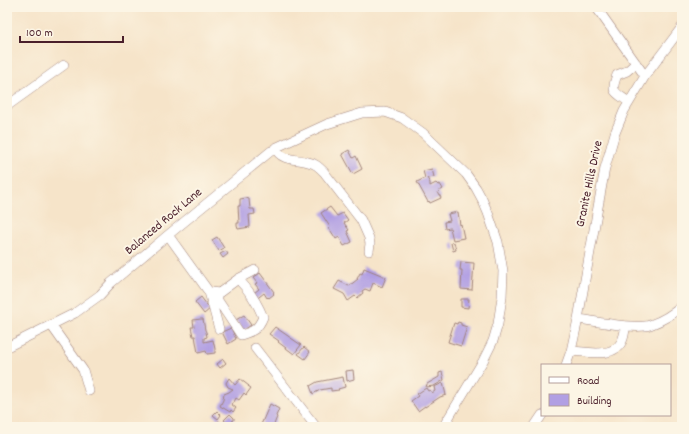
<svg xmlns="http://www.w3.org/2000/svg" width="689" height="434" viewBox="0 0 689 434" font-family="Dekko,sans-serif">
	<rect width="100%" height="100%" fill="#fcf5e5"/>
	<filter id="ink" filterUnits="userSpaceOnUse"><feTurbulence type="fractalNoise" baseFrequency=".025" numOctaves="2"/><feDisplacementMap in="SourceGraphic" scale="8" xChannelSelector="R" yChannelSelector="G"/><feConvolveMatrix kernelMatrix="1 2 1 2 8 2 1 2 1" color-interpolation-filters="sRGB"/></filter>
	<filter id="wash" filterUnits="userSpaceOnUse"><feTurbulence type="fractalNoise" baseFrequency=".012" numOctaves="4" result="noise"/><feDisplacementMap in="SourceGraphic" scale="16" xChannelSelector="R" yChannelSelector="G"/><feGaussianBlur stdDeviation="0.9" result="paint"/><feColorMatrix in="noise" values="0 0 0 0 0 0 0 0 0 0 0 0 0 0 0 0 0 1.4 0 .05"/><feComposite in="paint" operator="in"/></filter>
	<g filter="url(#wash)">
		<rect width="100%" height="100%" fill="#f6e4c9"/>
		<g id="blocks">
			<path fill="#b19fe3" d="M349 150 353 158 356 156 362 169 353 174 342 154Z
				M432 169 434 177 427 178 430 183V186L436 183 438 185 440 184 443 189 438 192 441 198 430 203 429 201 428 202 417 182 425 178 423 171Z
				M246 198 249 199 250 209H254L255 214 249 215 250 227 238 229 237 226V223H239L238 206H240V199Z
				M330 207 337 216 343 213 348 220 344 223 349 230 347 231 352 242 344 246 339 237 336 239 329 228 330 227 321 213Z
				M458 212 460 225 461 224 464 238 453 240 450 228 445 229 444 222 450 221 448 214Z
				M217 237 224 248 219 251 212 240Z
				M454 242 456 250 453 251 451 243Z
				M226 251 228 254 223 258 220 254Z
				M461 262 474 263 472 290 461 289 462 270H460Z
				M364 268 386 277 382 287 373 283 370 291 365 289 362 291 363 293 357 298 355 296 348 301 344 294 334 289 339 281 349 286 358 279H357L360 273 362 274Z
				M260 273 274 292 273 293 274 294 269 298 268 297 267 298 264 293 254 301 250 296 259 289 255 284 257 283 253 278Z
				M201 297 210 309 204 314 195 302Z
				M461 299H469L468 308 461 307Z
				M244 315 251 325 243 331 236 320Z
				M201 319H203L205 330 206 332 207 337 204 338V342L213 340 215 349V353L207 354 206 351 198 353 195 336H193L191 327H194L193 320Z
				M458 322 461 323V325L467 327 461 346 448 342 454 323 457 324Z
				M275 327 301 345 294 354 278 342 279 341 269 334Z
				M231 328 236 339 228 344 222 332Z
				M304 347 310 352 305 359 298 354Z
				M223 359 226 363 220 368 217 364Z
				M353 370 354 379 347 381 346 371Z
				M442 372 444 380 434 386 426 387 427 384 439 377V373Z
				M343 377 345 387 338 389 339 390 331 391V388L320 390 313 394 310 386 317 382Z
				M229 378 235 385 240 379 249 386H248L251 388 246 395 244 393 239 400 236 398 234 402 231 404 236 408 233 412 231 410 230 412 220 406 223 400 224 394 229 392 233 389 228 387 226 383Z
				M443 383 446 395 440 397 425 407V406L418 411 411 401 418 396 417 394 426 388 428 391 430 390 432 393 435 391 434 387Z
				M270 404 279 409 276 416 277 417 273 427H260Z
				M217 411 221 415 218 419 213 415Z
				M230 414 234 418V420L232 421 233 422 228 427H226L224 425 226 422 224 420Z
				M219 421 223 427H216L214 424Z"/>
		</g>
	</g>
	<g filter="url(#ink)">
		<use href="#blocks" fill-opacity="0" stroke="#a0827a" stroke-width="1"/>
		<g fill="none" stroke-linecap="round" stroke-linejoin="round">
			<defs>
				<path id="minor" d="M596 7 645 76
					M629 102C615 92 610 93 617 75L627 71 636 63
					M7 106 64 65
					M168 235 209 292 219 329
					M369 251 370 244 369 238 361 220 324 172C319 167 315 163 308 162 296 158 282 162 275 148L327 124 362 113 385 112 402 118 423 133 466 174 476 188 482 199 488 213 498 242 503 271 502 297 498 324 493 341 483 361 443 427
					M211 292 219 293 238 279 255 270
					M215 293 217 299 241 335C254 331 258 329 263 317 257 302 249 290 238 279
					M578 319C595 321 635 330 650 325 661 321 673 314 682 306
					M51 325 83 370 89 391
					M7 347 75 313 100 295 111 283 168 235 271 151
					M255 348 316 427
					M571 351C589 352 619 360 624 335 625 332 625 329 625 326
					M566 365 571 351 578 319 605 168 615 133 624 111 645 76 682 27
					M534 427 542 415"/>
			</defs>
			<use href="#minor" stroke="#a0827a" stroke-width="10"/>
			<use href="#minor" stroke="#fff" stroke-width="9"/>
		</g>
	</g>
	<g text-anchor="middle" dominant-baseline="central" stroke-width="4" stroke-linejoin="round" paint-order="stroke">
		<g font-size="13" fill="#4a1f2b" stroke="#fcf5e5">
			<text transform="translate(590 184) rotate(-78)">Granite Hills Drive</text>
			<text transform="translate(164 222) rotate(-40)">Balanced Rock Lane</text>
		</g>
	</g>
	<rect width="689" height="434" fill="none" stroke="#fcf5e5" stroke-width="24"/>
	<rect x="541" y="364" width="130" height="52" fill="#fcf5e5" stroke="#b59f9b"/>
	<rect x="549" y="377" width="20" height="6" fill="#ffffff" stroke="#b59f9b"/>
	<text x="577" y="384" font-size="12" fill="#4a1f2b">Road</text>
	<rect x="549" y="394" width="20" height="12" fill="#b19fe3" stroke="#b59f9b"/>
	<text x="577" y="404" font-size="12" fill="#4a1f2b">Building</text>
	<path d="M20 36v6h103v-6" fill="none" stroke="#4a1f2b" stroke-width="2"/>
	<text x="26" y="36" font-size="12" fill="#4a1f2b" stroke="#fcf5e5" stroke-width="3" paint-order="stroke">100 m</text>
</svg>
